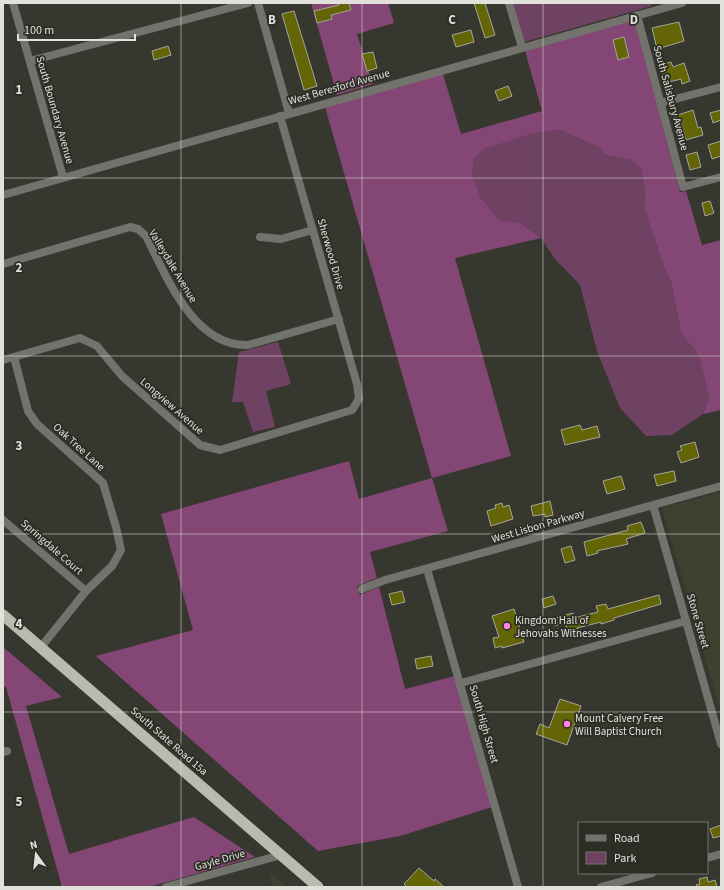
<svg xmlns="http://www.w3.org/2000/svg" width="724" height="890" viewBox="0 0 724 890" font-family="'Source Sans 3',sans-serif">
	<rect width="100%" height="100%" fill="#36372e"/>
	<path fill="#404031" d="M721 492V713L662 508Z
		M270 873 286 887H273Z"/>
	<path fill="#6f4263" d="M513 3H650L652 6 524 42Z
		M560 130 600 148 605 155 631 160 641 168 645 192 644 208 665 270 671 282 681 333 699 356 709 397 703 414 672 435 646 436 620 408 597 351 580 285 555 259 541 238 520 223 499 220 481 198 472 175 474 159 485 148 500 142 531 134Z
		M278 342 291 384 266 391 275 427 253 432 243 402H232L239 352Z"/>
	<path fill="#844674" d="M311 3H388L394 23 357 34 373 84 337 95Z
		M635 20 680 192 686 191 702 245 721 240V410L703 414 709 397 699 356 681 333 671 282 665 270 644 208 645 192 641 168 631 160 605 155 600 148 560 130 531 134 485 148 474 159 472 175 481 198 499 220 520 223 541 238 455 258 511 456 432 478 448 531 370 552 377 578 357 586 360 595 379 587 405 689 455 676 492 807 400 836 318 851 96 656 193 630 161 514 349 461 359 499 432 478 325 107 443 74 461 134 542 111 525 51Z
		M3 647 62 697 26 706 69 854 194 817 255 857 149 887H62L6 687H3Z"/>
	<path fill="#646506" stroke="#a5a69b" d="M338 3H349L351 10 331 15 332 19 317 23 314 11 339 5Z
		M474 3H485L495 35 485 38Z
		M294 11 317 86 304 90 282 14Z
		M679 22 684 41 657 49 652 28Z
		M471 30 474 42 456 47 452 35Z
		M624 37 629 57 618 60 613 40Z
		M168 46 171 55 154 60 152 51Z
		M373 52 377 68 367 71 362 54Z
		M671 62 673 67 684 63 690 81 682 84 681 79 665 83 660 65Z
		M508 86 512 96 499 101 495 91Z
		M693 110 698 128 701 127 703 135 686 140 681 123 677 124 675 116Z
		M721 110V120L713 123 710 113Z
		M721 141V156L712 159 708 145Z
		M697 152 701 167 690 170 686 155Z
		M710 201 714 213 705 216 702 203Z
		M580 425 582 430 597 426 600 437 565 445 561 430Z
		M695 442 699 457 681 463 677 452 682 450 680 446Z
		M674 471 676 481 657 486 654 475Z
		M621 476 625 489 607 494 603 481Z
		M550 501 553 515 545 517V514L533 516 531 506Z
		M502 503 503 507 509 505 513 519 491 526 487 511 496 508 495 505Z
		M641 522 645 533 626 539 628 544 597 551 598 553 587 556 584 542 628 530 627 526Z
		M571 546 575 560 565 563 561 549Z
		M402 591 405 602 392 605 389 594Z
		M659 595 661 604 614 618V620L601 624V622L577 628 578 630 568 632 565 623 554 626 552 619 573 613 574 618 598 612 596 606 606 604 608 609Z
		M553 596 556 604 544 608 542 599Z
		M514 609 524 642 502 648V646L495 648 493 638 499 637 492 616Z
		M431 656 433 666 417 669 415 659Z
		M560 699 581 706 567 745 536 734 540 724 549 728Z
		M721 825V836L713 838 710 829Z
		M419 868 434 881 435 879 444 887H407L404 884Z
		M707 877 708 882 715 880 717 887H697L696 885 700 884 699 879Z"/>
	<g fill="none" stroke-linecap="round" stroke-linejoin="round">
		<path stroke="#73736e" stroke-width="8" d="M258 3 289 113
			M637 15 683 187 721 177
			M30 61 248 3
			M660 103 721 87
			M260 237 281 239 313 230
			M3 264 130 227 138 229 146 236C166 276 194 347 248 345L339 319
			M14 357 28 411 37 424 103 483 116 527 121 550 112 566 86 591 41 647
			M3 360 80 338 97 346 122 376 200 445 220 450 352 410 359 399 357 384 280 116
			M653 505 721 744
			M3 520 86 591
			M427 569 518 887
			M362 589 385 580 721 486
			M461 683 686 621
			M3 752 7 751
			M707 858 721 854
			M166 887 281 855
			M601 887 652 873"/>
		<path stroke="#73736e" stroke-width="8" d="M13 3 63 177
			M509 3 522 47
			M3 195 682 3"/>
		<path stroke="#babab0" stroke-width="11" d="M3 615 318 887"/>
	</g>
	<path fill="none" stroke="#e1e1dc" stroke-width="1" stroke-opacity="0.55" d="M181 3V887M362 3V887M543 3V887M3 178H721M3 356H721M3 534H721M3 712H721"/>
	<g fill="#fe85e0" stroke="#2c2d24" stroke-width="1.5">
		<circle cx="507" cy="626" r="4"/>
		<circle cx="567" cy="724" r="4"/>
	</g>
	<g text-anchor="middle" dominant-baseline="central" stroke-width="3.5" stroke-linejoin="round" paint-order="stroke">
		<g font-size="11" fill="#e1e1dc" stroke="#2c2d24">
			<text transform="translate(339 87) rotate(-16)">West Beresford Avenue</text>
			<text transform="translate(671 98) rotate(75)">South Salisbury Avenue</text>
			<text transform="translate(55 110) rotate(74)">South Boundary Avenue</text>
			<text transform="translate(331 254) rotate(74)">Sherwood Drive</text>
			<text transform="translate(173 266) rotate(59)">Valleydale Avenue</text>
			<text transform="translate(172 406) rotate(41)">Longview Avenue</text>
			<text transform="translate(79 447) rotate(42)">Oak Tree Lane</text>
			<text transform="translate(538 526) rotate(-16)">West Lisbon Parkway</text>
			<text transform="translate(52 547) rotate(41)">Springdale Court</text>
			<text transform="translate(698 621) rotate(74)">Stone Street</text>
			<text transform="translate(484 724) rotate(74)">South High Street</text>
			<text transform="translate(169 741) rotate(41)">South State Road 15a</text>
			<text transform="translate(220 860) rotate(-16)">Gayle Drive</text>
		</g>
		<g font-size="11" fill="#e1e1dc" stroke="#2c2d24" text-anchor="start">
			<text x="515" y="620">Kingdom Hall of<tspan x="515" dy="13">Jehovahs Witnesses</tspan></text>
			<text x="575" y="718">Mount Calvery Free<tspan x="575" dy="13">Will Baptist Church</tspan></text>
		</g>
	</g>
	<g font-size="13" text-anchor="middle" font-weight="bold" fill="#e1e1dc" stroke="#2c2d24" stroke-width="3.5" stroke-linejoin="round" paint-order="stroke">
		<text x="272" y="24">B</text>
		<text x="452" y="24">C</text>
		<text x="634" y="24">D</text>
		<text x="19" y="94">1</text>
		<text x="19" y="272">2</text>
		<text x="19" y="450">3</text>
		<text x="19" y="628">4</text>
		<text x="19" y="806">5</text>
	</g>
	<rect width="724" height="890" fill="none" stroke="#e1e1dc" stroke-width="8"/>
	<rect x="578" y="822" width="130" height="52" fill="#2c2d24" stroke="#74756e"/>
	<rect x="586" y="835" width="20" height="6" fill="#73736e" stroke="#74756e"/>
	<text x="614" y="842" font-size="12" fill="#e1e1dc">Road</text>
	<rect x="586" y="852" width="20" height="12" fill="#6f4263" stroke="#74756e"/>
	<text x="614" y="862" font-size="12" fill="#e1e1dc">Park</text>
	<g transform="translate(36 854) rotate(345)" stroke="#2c2d24" stroke-width="3" paint-order="stroke">
	<path d="M0-3L7 15L0 10L-7 15Z" fill="#e1e1dc"/>
	<text y="-6" font-size="11" font-weight="bold" text-anchor="middle" fill="#e1e1dc">N</text>
	</g>
	<path d="M18 34v6h117v-6" fill="none" stroke="#e1e1dc" stroke-width="2"/>
	<text x="24" y="34" font-size="12" fill="#e1e1dc" stroke="#2c2d24" stroke-width="3" paint-order="stroke">100 m</text>
</svg>
